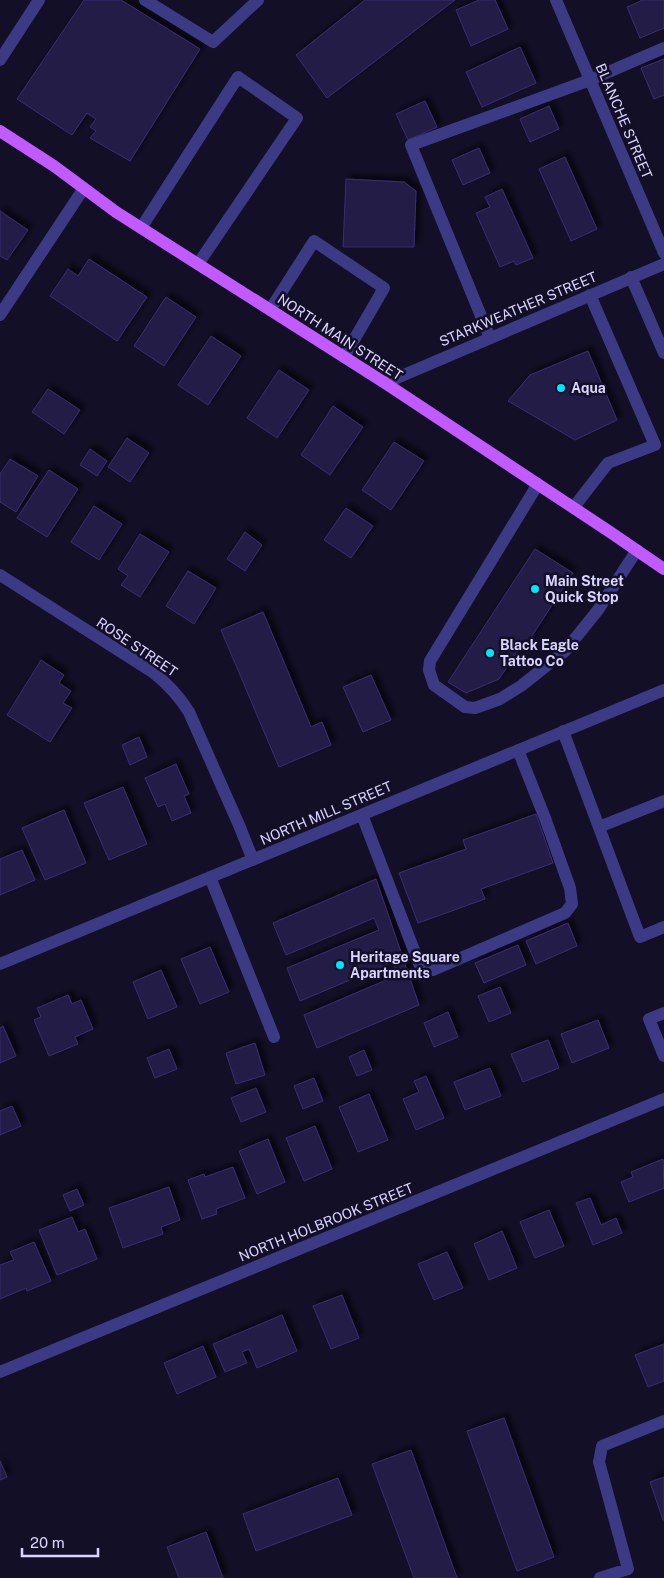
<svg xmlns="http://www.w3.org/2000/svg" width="664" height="1578" viewBox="0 0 664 1578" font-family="'Public Sans',sans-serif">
	<defs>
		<filter id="shadow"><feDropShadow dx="4.5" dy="-4.5" stdDeviation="2.5" flood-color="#0009"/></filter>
	</defs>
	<rect width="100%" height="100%" fill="#130f26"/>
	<path fill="#241b47" stroke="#3b2d73" filter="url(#shadow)" d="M84 0H121L200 49 130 161 90 138 96 131 90 127 96 119 87 113 72 135 17 99Z
		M365 0H455L327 98 296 55Z
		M479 0H495L508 29 471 46 456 10Z
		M643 0H664V28L640 38 627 7Z
		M520 47 536 83 482 107 466 72Z
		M664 59V95L654 99 641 68Z
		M425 101 437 127 408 140 396 114Z
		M549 106 559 129 530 142 520 119Z
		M479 148 490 173 463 185 452 160Z
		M565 157 597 229 571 241 539 169Z
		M346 179 404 182 416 191 414 247H343Z
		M502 189 533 258 516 265 514 261 500 267 476 213 490 207 485 197Z
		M0 211 28 230 7 260 0 256Z
		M89 259 147 297 117 341 50 296 68 269 78 276Z
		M166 297 196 317 164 366 134 346Z
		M211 336 241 356 208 405 178 385Z
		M588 351 617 420 575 440 508 401 530 375Z
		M279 370 309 390 277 438 247 418Z
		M48 389 80 410 64 434 32 412Z
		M333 406 363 427 330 475 301 455Z
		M127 438 149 453 130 482 108 467Z
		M394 442 424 461 391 510 362 490Z
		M90 449 107 461 97 476 80 465Z
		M10 459 38 476 16 512 0 502V474Z
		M49 470 78 489 47 537 17 518Z
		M94 506 122 524 99 560 71 542Z
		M346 508 373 526 351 558 324 540Z
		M245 532 262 545 245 571 227 559Z
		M140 534 169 552 140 597 121 585 128 576 118 569Z
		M535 549 573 573 522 651 519 649 499 679 466 693 448 682Z
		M188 571 216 588 194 624 166 606Z
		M263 612 311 727 322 722 331 745 279 767 221 630Z
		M41 660 64 675 59 683 71 691 63 703 72 708 50 742 7 715Z
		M371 675 391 720 363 732 343 687Z
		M139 737 147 757 130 765 122 745Z
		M176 764 189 794 184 796 191 813 172 821 165 804 158 807 145 778Z
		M123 787 147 844 109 860 84 803Z
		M64 810 86 863 45 880 22 828Z
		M536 814 553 863 481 889 485 899 418 923 399 873 466 849 463 840Z
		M22 850 35 880 0 895V859Z
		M376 879 419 1005 317 1048 304 1015 398 975 393 962 300 1001 287 968 379 930 374 918 286 955 273 923Z
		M568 923 577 946 536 964 526 941Z
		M518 945 526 965 484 983 475 963Z
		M210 947 229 992 200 1004 181 959Z
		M161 970 177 1007 148 1019 133 982Z
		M500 987 511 1013 489 1022 478 996Z
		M68 995 72 1004 81 1000 93 1029 75 1037 78 1044 49 1056 34 1020 41 1017 37 1008Z
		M448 1012 458 1037 434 1047 424 1023Z
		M598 1020 609 1048 572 1063 561 1034Z
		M3 1026 16 1056 0 1063V1028Z
		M548 1040 559 1068 523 1082 511 1054Z
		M255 1043 265 1075 236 1084 226 1053Z
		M169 1049 177 1069 155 1078 147 1058Z
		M364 1050 372 1070 357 1076 349 1057Z
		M490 1068 501 1096 465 1110 454 1082Z
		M426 1076 444 1118 416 1130 403 1099 419 1092 414 1081Z
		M314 1078 323 1101 303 1109 294 1086Z
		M256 1088 266 1112 241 1122 231 1098Z
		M369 1094 388 1140 358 1152 339 1107Z
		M12 1106 21 1126 0 1135V1111Z
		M315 1126 332 1169 304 1181 286 1138Z
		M268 1139 285 1182 257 1194 239 1151Z
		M663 1159 664 1188 629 1202 621 1182 633 1177 631 1172Z
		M233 1167 245 1198 216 1209 217 1214 202 1219 188 1180 204 1174 205 1177Z
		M169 1187 180 1220 161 1227 163 1234 123 1248 109 1208Z
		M77 1189 84 1205 70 1211 63 1195Z
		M590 1198 601 1225 616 1218 622 1233 593 1245 576 1203Z
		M549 1210 564 1246 535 1258 520 1222Z
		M72 1217 78 1232 85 1229 97 1259 57 1275 39 1230Z
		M502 1231 517 1268 489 1280 474 1244Z
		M34 1242 51 1281 27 1291 26 1288 0 1299V1265L14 1260 10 1252Z
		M447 1252 463 1288 434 1300 418 1264Z
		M342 1295 359 1338 331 1349 313 1306Z
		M282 1315 297 1351 257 1368 249 1349 242 1352 247 1363 225 1372 213 1344Z
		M664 1344V1381L648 1387 635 1355Z
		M203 1346 216 1377 177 1394 164 1363Z
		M504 1418 554 1557 517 1571 467 1431Z
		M411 1450 457 1578H414L372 1464Z
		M0 1461 7 1477 0 1480Z
		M664 1477V1520H663L650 1482Z
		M338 1478 352 1515 256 1551 243 1514Z
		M206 1532 223 1578H179L167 1547Z"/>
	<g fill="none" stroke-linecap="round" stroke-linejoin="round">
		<path stroke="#3d3a85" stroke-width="12" d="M145 0 213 42 258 0
			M556 0 664 253
			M0 60 39 0
			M141 228 238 77 297 118 198 264
			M631 277 664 353
			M270 310 314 241 384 288 344 357
			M0 315 84 188
			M490 338 411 145 590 80 664 48
			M385 383 664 264
			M538 484 430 661 429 670 434 685 465 707 475 708 500 699 521 686 565 651 598 610 637 550
			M574 507 608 463 655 445 590 295
			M0 575 154 673C169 685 179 696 189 712L239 825 253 860
			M563 731 640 937 664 927
			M362 815 420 966 433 970 565 913 572 904 570 888 545 818 518 750
			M599 827 664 801
			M210 877 274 1037
			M0 964 664 690
			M664 1013 649 1019 664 1056
			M0 1372 664 1099
			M600 1578 628 1569 599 1462 602 1446 664 1421"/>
		<path stroke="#c25bff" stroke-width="12" d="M0 131 54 166 116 212 385 383 610 532 664 569"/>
	</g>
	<g fill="#00e5ff" stroke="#130f26" stroke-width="2">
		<circle cx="561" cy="388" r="5"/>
		<circle cx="535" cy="589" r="5"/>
		<circle cx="490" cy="653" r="5"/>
		<circle cx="340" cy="965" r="5"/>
	</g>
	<g text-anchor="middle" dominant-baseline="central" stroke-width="5" stroke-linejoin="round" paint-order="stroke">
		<g font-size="14" fill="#d9d4ff" stroke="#130f26">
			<text transform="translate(624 121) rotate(67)">BLANCHE STREET</text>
			<text transform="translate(518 309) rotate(-23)">STARKWEATHER STREET</text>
			<text transform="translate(340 337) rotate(33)">NORTH MAIN STREET</text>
			<text transform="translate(137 647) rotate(34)">ROSE STREET</text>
			<text transform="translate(326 813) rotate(-23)">NORTH MILL STREET</text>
			<text transform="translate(326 1222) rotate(-22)">NORTH HOLBROOK STREET</text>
		</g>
		<g font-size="14" font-weight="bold" fill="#d9d4ff" stroke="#130f26" text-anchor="start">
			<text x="571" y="388">Aqua</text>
			<text x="545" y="581">Main Street<tspan x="545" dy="16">Quick Stop</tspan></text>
			<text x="500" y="645">Black Eagle<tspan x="500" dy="16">Tattoo Co</tspan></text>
			<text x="350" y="957">Heritage Square<tspan x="350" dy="16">Apartments</tspan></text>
		</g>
	</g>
	<path d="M22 1548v8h76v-8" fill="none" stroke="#d9d4ff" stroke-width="2.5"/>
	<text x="30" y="1548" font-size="15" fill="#d9d4ff" stroke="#130f26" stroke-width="4" paint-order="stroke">20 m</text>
</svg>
